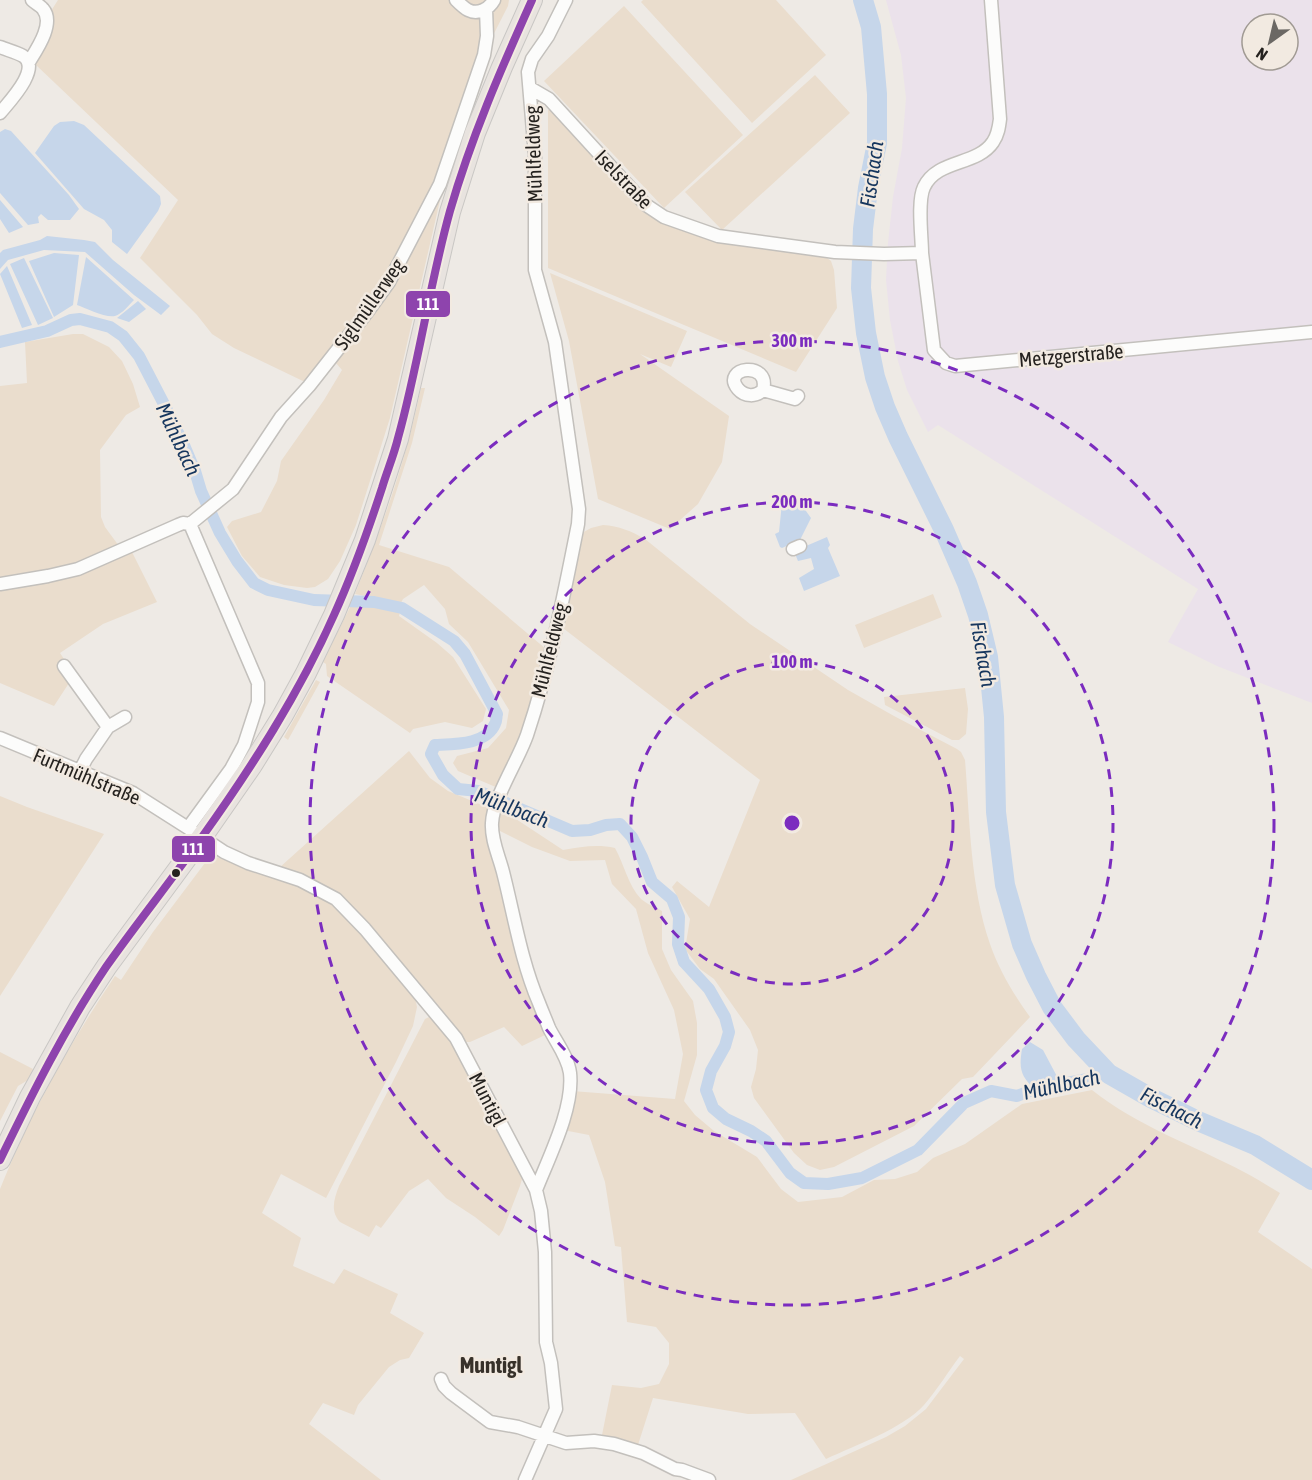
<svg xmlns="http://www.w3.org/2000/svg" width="1312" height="1480" viewBox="0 0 1312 1480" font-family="'Asap Condensed',sans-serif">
	<rect width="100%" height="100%" fill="#eeeae5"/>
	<path fill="#ebe2eb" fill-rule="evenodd" d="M886 0H1312V703L1217 666 1168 642 1198 589 938 425 928 432 907 390 898 361 890 320 886 280 888 243 893 197 902 148 906 98 901 55ZM1252 24H1288V60H1252Z"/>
	<path fill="#eaddcd" d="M58 0H509L508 6 481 59 452 148 390 418 356 525 340 561 328 579 315 587 307 588 284 585 260 577 242 556 227 527 232 521 261 512 277 481 281 461 324 400 342 370 329 355 305 382 234 348 212 334 197 315 140 258 178 200 36 65C37 60 37 54 39 49 45 34 55 29 51 11Z
		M643 0H776L826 55 752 123 641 2Z
		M624 6 743 135 664 208 544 81Z
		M815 75 850 113 722 230 685 192Z
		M548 110H551L649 213 817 255 826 257 831 261 834 270 837 308 796 372 548 268Z
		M550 273 687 331 671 367 640 354 729 416 722 462 698 504 670 529 598 499 569 341Z
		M73 334H83L109 347 122 361 133 384 140 407 126 415 100 450 101 517 105 527 119 546 131 550 157 602 103 624 60 653 64 659 57 666 69 683 54 706 0 683V386L27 383 25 342Z
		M421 388H425L412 443 379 545 449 567 546 649 519 743 498 788 458 771 453 763 457 756 488 748 506 728 509 710 468 642 449 624 445 609 424 585 403 599 401 603 355 594C375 544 394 494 408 442 413 424 417 406 421 388Z
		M603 525C619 526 631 531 645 539L750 624 848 690 894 716 957 749 961 752 965 760C970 821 970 885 990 944 999 970 1014 995 1030 1017L973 1077 962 1079 914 1126 834 1167 820 1170 807 1165 794 1153 754 1098 751 1087 756 1069 758 1050 750 1030 714 979 700 969 685 949 690 919 672 887 677 881 709 907 760 780 559 625 582 533 591 528Z
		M933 594 942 617 864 648 855 625Z
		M352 603 375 606 400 612 399 616 437 643 453 657 486 709 483 721 472 728 445 722 413 729 410 733 327 676 326 664 323 662Z
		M316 680 320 682 288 740 284 737Z
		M965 688 968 709 966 734 959 740H952L885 705 884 697Z
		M409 751 430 778 448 791 489 808 545 1035 522 1046 504 1027 470 1042H465L358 916 279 868Z
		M0 796 27 807 104 834 0 996Z
		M496 813H507L563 850C581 847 597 844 615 848 624 864 628 885 641 899 647 904 656 908 662 911V949L671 970 693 1001 697 1023V1055L684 1101 695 1115 714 1131 757 1157 781 1189 798 1202 842 1197 874 1180 895 1179 917 1172 933 1158 965 1144 1022 1104 1092 1090C1139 1127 1191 1144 1244 1172 1256 1178 1268 1186 1280 1193L1258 1232 1312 1269V1480H791L886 1437 905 1426 926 1409 964 1359 960 1356C948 1372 937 1390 924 1405 902 1429 856 1445 826 1459L795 1413 748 1414 653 1398 637 1448 601 1440 612 1385 641 1388 659 1384 669 1364V1343L656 1327 627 1322 621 1247 615 1246 605 1182 589 1135 563 1130 572 1091 675 1099 683 1054 674 1010 648 953 636 909 612 884 605 860 570 861 532 847 496 829Z
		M211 855 254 871 302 886 322 897 338 908 351 922 414 993 417 1007 413 1026 396 1062 326 1198 281 1174 262 1213 301 1238 293 1266 334 1284 344 1269 398 1294 390 1313 424 1333 409 1358 400 1360 389 1367 358 1405 354 1415 323 1403 309 1424 381 1480H0V1189C30 1114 70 1043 115 976L121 980 153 932Z
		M429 1017H433L454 1042 521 1172 522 1179 520 1186 503 1230 499 1236 475 1217 446 1198 428 1179 409 1191 381 1228 376 1225 369 1237 340 1222C330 1211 334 1199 339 1186L425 1019Z
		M0 1052 33 1069 28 1080 18 1086 0 1121Z"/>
	<path fill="#c6d6ea" d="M74 121 84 125 160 196 161 204 158 211 127 254 112 242V230L104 220 84 209 35 153 54 126 60 122Z
		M5 129 11 131 69 195 79 209 70 220H48L41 214 38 217 39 223 28 225 0 193V132Z
		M0 200 23 227 9 233 0 219Z
		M47 236 84 240 95 242 113 260 170 306 161 315 134 295 85 252 44 250 8 260 0 269V253L3 250 40 240Z
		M54 253 79 255 73 305 54 317 29 261Z
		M86 257 134 300C129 305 122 314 115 316 105 318 86 308 77 305Z
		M24 258 53 318 38 325 10 264Z
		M7 266 32 325 22 328 0 274Z
		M138 301 146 309 129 322 117 318Z
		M790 496 796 498C802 505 806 511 811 518L799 542 803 550H806V546L827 537 830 545 828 548 840 576 804 591 799 578 814 569 811 558 798 561 791 544 782 548 780 547 775 534 779 532 782 503 784 498Z
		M1030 1042 1043 1050 1061 1084 1035 1089C1020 1076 1019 1068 1022 1049Z"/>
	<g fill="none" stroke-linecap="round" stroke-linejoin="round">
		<path stroke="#c6d6ea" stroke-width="12" d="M0 342 47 331 71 320 80 319 110 327 123 336 139 356 166 408 184 445 195 471 201 491 220 533 237 561 254 583 268 590 314 600 374 602 402 608 454 641 465 654 497 714C496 717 497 721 495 724 486 745 454 744 435 745L431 754 443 775 458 789 478 791 572 831 590 830 606 825 620 824 632 837 642 857 652 882 672 899 679 917 678 944 684 962 709 989 725 1017 729 1032 725 1046 711 1071 706 1090 713 1108 726 1119 751 1131 766 1141 790 1173 804 1183 828 1184 862 1178 918 1150 964 1103 991 1091 1017 1096 1035 1089 1093 1078 1109 1074"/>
		<path stroke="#c6d6ea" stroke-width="20" d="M863 0 871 27 877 94V143L868 188 863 229 861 288 866 333 875 377 885 407 898 437 944 530 967 583 978 615 988 657 994 717 996 812 1005 885 1022 944 1036 976 1052 1007 1076 1039 1109 1074 1151 1098 1198 1121 1255 1145 1312 1180"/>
		<defs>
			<path id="street" d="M456 0C459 3 464 8 468 10 478 15 489 9 494 0
				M0 47C7 50 16 52 23 56 42 68 9 102 0 113
				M29 62C37 49 55 23 43 9 41 6 35 3 32 0
				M530 88 549 99 646 205 664 217 718 236 835 252 884 254 922 253C922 237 917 201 924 187 937 159 977 166 993 142 998 135 999 127 1000 119L991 0
				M922 253 934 350 946 363 955 366 1312 332
				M763 390C756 397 745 397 738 389 720 367 771 360 763 390L795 399 798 396
				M190 524 233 489 281 417 309 386 368 311 389 282 440 184 484 55 487 36 486 9
				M793 549 800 546
				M0 584 48 576 78 569 178 525 183 523 190 524 258 683V702L244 745 231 769 188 828
				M64 666 108 727 86 759 80 771
				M108 727 125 717
				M0 738 133 793 188 828 224 852 248 863 300 880 336 899 365 929 456 1038 536 1190 541 1211 545 1252 546 1342 551 1363 556 1409 525 1480
				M536 1190C549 1157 574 1108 570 1073 568 1057 556 1042 549 1028 546 1020 542 1011 539 1003 521 961 514 915 503 872 499 856 491 840 492 823 493 798 518 761 527 735 550 666 564 595 578 524L579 509 555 342 535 270V155L528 72 532 59 548 36 566 0
				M441 1379 444 1386 451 1393 490 1422 518 1427 566 1443 594 1441 614 1444 643 1453 675 1469 682 1470 709 1480"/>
			<path id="primary" d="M0 1160 30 1097 80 1007 107 966 202 837 252 765 283 715 306 673 334 615 365 540 398 439 450 212 475 133 502 67 532 0"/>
		</defs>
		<use href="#street" stroke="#c3c0bc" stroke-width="15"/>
		<use href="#primary" stroke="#c9c7c4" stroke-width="22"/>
		<use href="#street" stroke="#fcfcfb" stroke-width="12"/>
		<use href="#primary" stroke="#e8e3df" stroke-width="20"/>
		<defs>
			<path id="bus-1" d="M0 1160C32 1094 65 1028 106 967 137 923 171 881 202 837 252 767 299 694 334 615 353 573 368 531 382 488 387 471 394 455 398 438 419 363 429 286 450 211 471 138 501 69 532 0"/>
		</defs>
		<use href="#bus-1" stroke="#f2eae1" stroke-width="12"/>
		<use href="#bus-1" stroke="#8e44ad" stroke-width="8"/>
	</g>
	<g fill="none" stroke="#7b2cbf" stroke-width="3" stroke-dasharray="10 8">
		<circle cx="792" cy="823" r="161"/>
		<circle cx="792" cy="823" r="321"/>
		<circle cx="792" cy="823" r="482"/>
	</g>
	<circle fill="#25221f" stroke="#f2eae1" stroke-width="2" cx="176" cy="873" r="5"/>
	<g text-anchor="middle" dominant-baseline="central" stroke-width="5" stroke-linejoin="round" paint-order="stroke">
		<g font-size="20" fill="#25221f" stroke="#f2eae1">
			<text transform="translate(533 154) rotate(-92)">Mühlfeldweg</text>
			<text transform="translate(624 179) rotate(46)">Iselstraße</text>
			<text transform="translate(369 304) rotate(-55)">Siglmüllerweg</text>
			<text transform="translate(1071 355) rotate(-5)">Metzgerstraße</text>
			<text transform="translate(549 650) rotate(-76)">Mühlfeldweg</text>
			<text transform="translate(87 776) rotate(23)">Furtmühlstraße</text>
			<text transform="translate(488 1099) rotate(63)">Muntigl</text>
		</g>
		<g font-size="21" font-style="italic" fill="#16365e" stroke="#f2eae1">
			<text transform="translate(871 174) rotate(-82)">Fischach</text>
			<text transform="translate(179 439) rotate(65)">Mühlbach</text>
			<text transform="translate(984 654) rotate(80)">Fischach</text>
			<text transform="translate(512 807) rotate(21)">Mühlbach</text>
			<text transform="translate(1061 1084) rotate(-12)">Mühlbach</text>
			<text transform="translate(1172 1107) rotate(27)">Fischach</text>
		</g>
		<g font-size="22" font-weight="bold" fill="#37312a" stroke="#f2eae1">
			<text x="491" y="1365">Muntigl</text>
		</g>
	</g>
	<circle cx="792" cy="823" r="9" fill="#7b2cbf" stroke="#f2eae1" stroke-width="3"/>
	<g font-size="18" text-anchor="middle" font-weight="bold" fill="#7b2cbf" stroke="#f2eae1" stroke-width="5" stroke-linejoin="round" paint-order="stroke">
		<text x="792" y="347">300 m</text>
		<text x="792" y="508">200 m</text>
		<text x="792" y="668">100 m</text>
	</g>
	<g stroke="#f2eae1" stroke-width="2">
		<rect x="405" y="290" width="46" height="28" rx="6" fill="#8e44ad"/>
		<rect x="171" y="835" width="45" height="28" rx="6" fill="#8e44ad"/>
	</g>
	<g font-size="16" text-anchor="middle" font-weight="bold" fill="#fff">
		<text x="428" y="310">111</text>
		<text x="193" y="855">111</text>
	</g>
	<g transform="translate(1270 42) rotate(214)"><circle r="28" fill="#f2eae1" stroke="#a09a93" stroke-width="1.5"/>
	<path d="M0-4.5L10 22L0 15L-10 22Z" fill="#6b6864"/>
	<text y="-9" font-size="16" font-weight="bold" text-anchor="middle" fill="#25221f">N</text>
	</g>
</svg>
